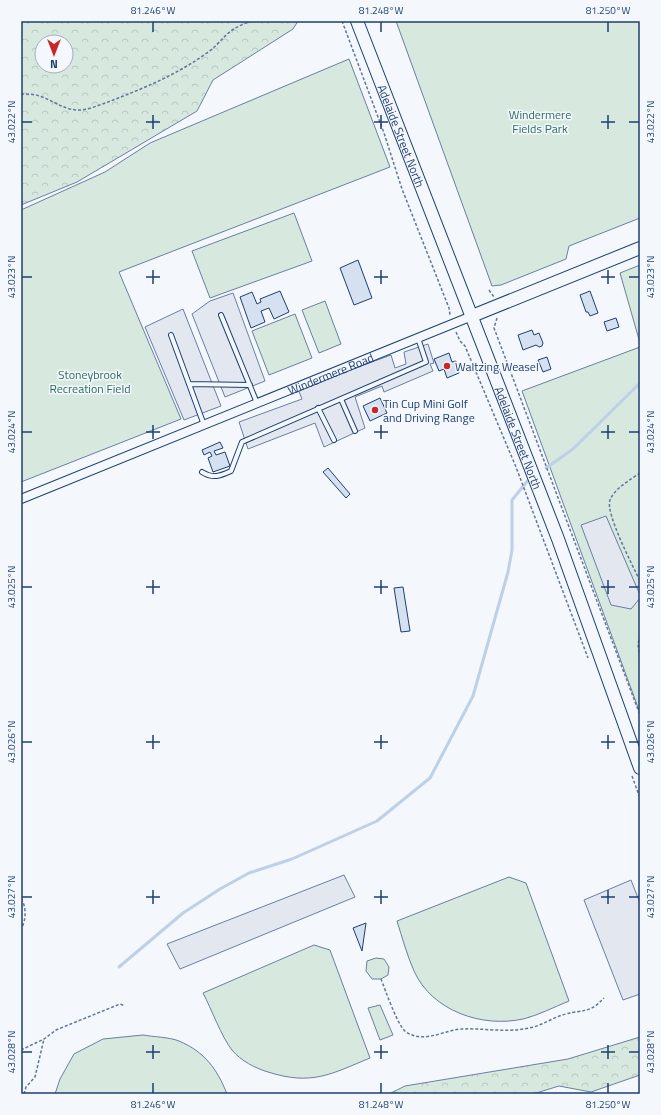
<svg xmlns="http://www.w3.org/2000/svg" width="661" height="1115" viewBox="0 0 661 1115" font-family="'Titillium Web',sans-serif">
	<defs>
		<pattern id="forest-crowns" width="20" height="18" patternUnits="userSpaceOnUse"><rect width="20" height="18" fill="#d7e8df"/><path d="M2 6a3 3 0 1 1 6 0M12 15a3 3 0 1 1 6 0" fill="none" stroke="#b8c8c3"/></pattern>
	</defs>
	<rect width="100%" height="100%" fill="#f4f7fb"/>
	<path fill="url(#forest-crowns)" stroke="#687fa3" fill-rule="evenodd" d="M21 21H298L293 29 213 80 197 111 77 182 21 205ZM42 42H66V66H42Z
		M640 1037V1075L591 1092 559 1086 533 1094H389L405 1086 568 1059Z"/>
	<path fill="#d7e8df" stroke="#687fa3" d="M396 21H640V218L569 246 566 259 501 285 492 286Z
		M349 59 390 167 119 272 181 419 21 482V210L105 172 150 143Z
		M294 213 312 261 210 298 192 251Z
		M640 265V343L620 273Z
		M325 301 341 344 319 353 302 310Z
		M295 314 312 358 269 375 252 331Z
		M640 347V713L522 391Z
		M509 877 526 883 569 1001C554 1007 539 1015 523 1019 482 1028 432 1011 414 971 407 955 402 937 397 921Z
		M314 945 330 950 370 1058C331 1074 312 1086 268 1072 255 1068 241 1061 232 1050 222 1038 211 1008 203 993Z
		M376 958 384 959 389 967 388 975 381 979H372L366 971 367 961Z
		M380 1005 393 1035 380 1040 368 1008Z
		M143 1035C154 1037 169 1037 179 1041 205 1052 217 1069 227 1094H55L60 1079 74 1054 103 1039Z"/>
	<path fill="#e3e8f0" stroke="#687fa3" d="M233 293 265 381 225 397 192 314 210 301Z
		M183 309 221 406 184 420 145 327Z
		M428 344 434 363 430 364 433 371 384 392 382 386 355 397 365 428 324 447 315 423 248 449 239 422 302 399 298 389 391 355 395 368 406 364 404 352Z
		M606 516 640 595V598L631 609 611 605 581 525Z
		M344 875 355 897 180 969 167 944Z
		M631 880 640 903V994L623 1000 584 900Z"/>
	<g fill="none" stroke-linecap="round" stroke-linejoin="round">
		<path stroke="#bed0e5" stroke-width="3" d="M546 468 573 449 640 383
			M119 967 183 913 220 889 249 873 292 859 377 821 430 778 473 696 508 572 512 550V500L530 478"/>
	</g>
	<path fill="#d5e0f0" stroke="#1d3f73" d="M358 260 372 298 354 305 340 268Z
		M280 291 289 312 274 319 269 308 261 311 265 322 251 328 240 297 252 292 257 304 261 302 260 299Z
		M590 291 598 313 590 316 588 312H586L580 295Z
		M616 318 619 327 607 331 604 322Z
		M532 330 534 335 539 333 543 343 542 346 539 347 536 345 523 350 518 335Z
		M449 353 452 362 456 361 459 373 447 378 444 369 439 371 434 359Z
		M547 357 551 369 543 372 538 360Z
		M380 398 387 413 370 421 363 406Z
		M220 442 223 448 214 451 216 455 225 452 230 466 213 472 208 458 212 456 210 452 204 455 202 450Z
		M328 468 350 494 346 498 323 472Z
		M403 587 410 631 401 632 394 588Z
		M366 923 362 951 353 928Z"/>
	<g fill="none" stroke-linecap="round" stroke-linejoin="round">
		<defs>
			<path id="service" d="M221 315 257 403
				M171 335 189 384
				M341 399 355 431
				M318 408 334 440
				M204 425 189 384 250 385
				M202 472C213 479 220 476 231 471L242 442 426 362 418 338"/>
			<g id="minor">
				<path id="s1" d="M21 499 472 316"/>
			</g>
			<g id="secondary">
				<path id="s2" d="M357 21 558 539 640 768"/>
				<path d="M472 316 640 248"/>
			</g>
		</defs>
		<use href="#service" stroke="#1d3f73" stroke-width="6"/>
		<use href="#minor" stroke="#1d3f73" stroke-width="10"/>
		<use href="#secondary" stroke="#1d3f73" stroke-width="14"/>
		<path stroke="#5e769c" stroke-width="1.5" stroke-dasharray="3 2" stroke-linecap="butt" d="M342 21 384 133 402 189 449 308 450 315
			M21 94C27 94 34 94 39 96 53 100 63 110 79 110 88 110 99 105 108 102 142 89 174 76 204 55 225 41 223 30 252 21
			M489 290 494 297
			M497 318 494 328 640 715
			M456 332 460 341 465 346 516 467 588 658
			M640 473C630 480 615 488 610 500 605 513 633 566 640 581
			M640 635 638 644 640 660
			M632 776 640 798
			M21 899C27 907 26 921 21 929
			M381 979C385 989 398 1027 406 1032 425 1044 443 1030 462 1029 484 1028 507 1033 529 1028 542 1026 553 1017 566 1014 584 1009 589 1014 604 998
			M21 1050 44 1039 56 1030 120 1004 125 1006
			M24 1094 26 1087 35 1077 44 1039"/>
		<use href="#service" stroke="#f4f7fb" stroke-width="4"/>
		<use href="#minor" stroke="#f4f7fb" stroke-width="8"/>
		<use href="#secondary" stroke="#f4f7fb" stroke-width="12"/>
	</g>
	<path fill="none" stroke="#1d3f73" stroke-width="1.5" d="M153 22V32M381 22V32M608 22V32M153 115V129M381 115V129M608 115V129M22 122H32M146 122H160M374 122H388M601 122H615M629 122H639M153 270V284M381 270V284M608 270V284M22 277H32M146 277H160M374 277H388M601 277H615M629 277H639M153 425V439M381 425V439M608 425V439M22 432H32M146 432H160M374 432H388M601 432H615M629 432H639M153 580V594M381 580V594M608 580V594M22 587H32M146 587H160M374 587H388M601 587H615M629 587H639M153 735V749M381 735V749M608 735V749M22 742H32M146 742H160M374 742H388M601 742H615M629 742H639M153 890V904M381 890V904M608 890V904M22 897H32M146 897H160M374 897H388M601 897H615M629 897H639M153 1045V1059M381 1045V1059M608 1045V1059M22 1052H32M146 1052H160M374 1052H388M601 1052H615M629 1052H639M153 1083V1093M381 1083V1093M608 1083V1093"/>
	<g fill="#c62828" stroke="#f4f7fb" stroke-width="1.5">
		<circle cx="447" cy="366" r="4"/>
		<circle cx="375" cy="410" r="4"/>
	</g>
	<g text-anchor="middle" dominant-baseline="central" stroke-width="3" stroke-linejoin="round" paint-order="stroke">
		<g font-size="12" fill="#2c6c60" stroke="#f4f7fb">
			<text x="540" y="114">Windermere<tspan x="540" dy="14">Fields Park</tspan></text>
			<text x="90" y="374">Stoneybrook<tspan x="90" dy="14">Recreation Field</tspan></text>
		</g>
		<g font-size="12" fill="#1d3f73" stroke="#f4f7fb">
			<text stroke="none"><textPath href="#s2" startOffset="123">Adelaide Street North</textPath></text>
			<text stroke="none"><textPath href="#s1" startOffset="334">Windermere Road</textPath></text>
			<text stroke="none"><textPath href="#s2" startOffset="447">Adelaide Street North</textPath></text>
		</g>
		<g font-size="12" fill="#1d3f73" stroke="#f4f7fb" text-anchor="start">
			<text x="455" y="366">Waltzing Weasel</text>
			<text x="383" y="403">Tin Cup Mini Golf<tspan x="383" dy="14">and Driving Range</tspan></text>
		</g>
	</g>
	<rect width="661" height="1115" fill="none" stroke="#f4f7fb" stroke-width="44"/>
	<g transform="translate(54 54) rotate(180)"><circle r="19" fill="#f4f7fb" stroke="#9eadc5"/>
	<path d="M0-3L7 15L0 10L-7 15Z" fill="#c62828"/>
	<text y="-6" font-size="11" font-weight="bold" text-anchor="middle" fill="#1d3f73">N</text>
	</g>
	<rect x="22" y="22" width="617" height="1071" fill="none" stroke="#1d3f73" stroke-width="1.5"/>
	<g font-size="10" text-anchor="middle" fill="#1d3f73">
		<text x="153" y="14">81.246°W</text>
		<text x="381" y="14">81.248°W</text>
		<text x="608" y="14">81.250°W</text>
		<text transform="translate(650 122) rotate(-90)" y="4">43.022°N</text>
		<text transform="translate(11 122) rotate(-90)" y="4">43.022°N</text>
		<text transform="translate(650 277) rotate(-90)" y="4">43.023°N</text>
		<text transform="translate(11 277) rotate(-90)" y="4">43.023°N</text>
		<text transform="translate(650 432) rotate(-90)" y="4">43.024°N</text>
		<text transform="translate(11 432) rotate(-90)" y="4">43.024°N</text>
		<text transform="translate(650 587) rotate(-90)" y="4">43.025°N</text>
		<text transform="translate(11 587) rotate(-90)" y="4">43.025°N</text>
		<text transform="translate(650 742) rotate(-90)" y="4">43.026°N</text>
		<text transform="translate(11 742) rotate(-90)" y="4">43.026°N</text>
		<text transform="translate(11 897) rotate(-90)" y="4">43.027°N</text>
		<text transform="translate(650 897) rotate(-90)" y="4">43.027°N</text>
		<text transform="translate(650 1052) rotate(-90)" y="4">43.028°N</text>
		<text transform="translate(11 1052) rotate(-90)" y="4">43.028°N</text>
		<text x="153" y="1108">81.246°W</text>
		<text x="381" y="1108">81.248°W</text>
		<text x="608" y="1108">81.250°W</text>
	</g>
</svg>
